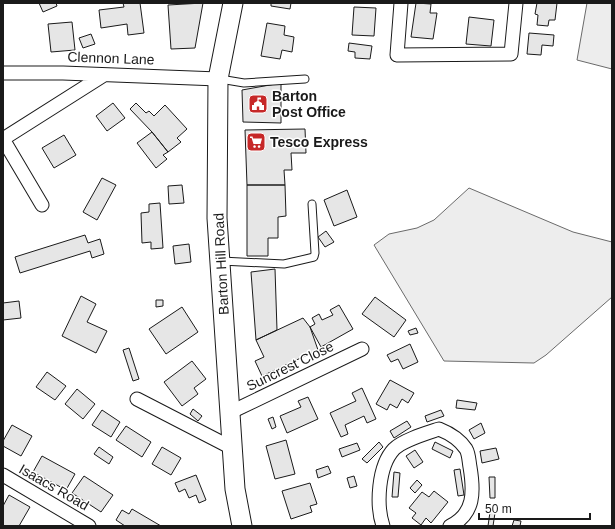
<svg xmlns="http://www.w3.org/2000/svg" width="615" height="529" viewBox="0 0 615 529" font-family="Helvetica,sans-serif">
	<rect width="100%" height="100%" fill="#fff"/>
	<path fill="#ededed" stroke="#6a6a6a" d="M587 3H612V69L577 60Z
		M469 188 573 232 612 242V297L546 355 534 363 444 361 374 245 389 234 417 228 434 220Z"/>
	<path fill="#e6e6e6" stroke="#1a1a1a" d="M39 3H56L57 6 43 12Z
		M123 3H140L144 33 128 35 127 24 101 28 99 10 124 7Z
		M203 3 195 48 171 49 168 5Z
		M271 3H291L290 9 271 6Z
		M416 3 431 4 430 13H437L433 39 411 37Z
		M537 3H557L555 20H549L548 26 537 25 538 15 535 14Z
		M354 7 376 8 374 36 352 35Z
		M469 17 494 20 491 46 466 44Z
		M72 22 75 50 51 52 48 24Z
		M267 23 285 26 284 35 294 37 292 52 282 50 280 59 261 56Z
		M529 33 554 35 553 46 542 45 541 55 527 54Z
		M91 34 95 44 83 48 79 38Z
		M349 43 372 46 370 59 355 58V52L348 51Z
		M281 83V123L243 122 242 90Z
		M113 103 125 118 107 131 96 116Z
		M136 103 146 113 149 111 154 116 165 105 187 129 177 138 181 142 168 152 152 132 130 109Z
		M305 129 306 153H291L292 170H284L285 185H247L245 130Z
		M152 132 168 152 163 155 167 159 156 168 137 143Z
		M64 135 76 155 54 168 42 148Z
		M102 178 116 185 97 220 83 212Z
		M182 185 184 203 169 204 168 186Z
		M247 185H285L286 216 278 217V238H268V256H247Z
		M347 190 357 217 334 226 324 200Z
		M160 203 163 248 151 249V242L142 243 141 213 149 212V204Z
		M326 231 334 242 325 247 318 237Z
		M85 235 88 243 100 239 104 254 92 258 90 251 20 273 15 257Z
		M189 244 191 262 175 264 173 246Z
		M275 269 277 330 256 340 251 272Z
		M81 296 96 304 87 322 107 331 96 353 62 336Z
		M375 297 406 320 394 337 362 314Z
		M156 300H163V306L156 307Z
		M19 301 21 318 3 320V303Z
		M339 305 353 329 321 347 310 327 315 324 312 318 319 314 322 320 333 315 330 310Z
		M182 307 198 332 166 354 149 329Z
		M303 318 310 327 318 350 262 376 255 361 264 357 256 340Z
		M416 328 418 333 410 335 408 331Z
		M410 344 418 362 403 369 398 359 391 362 387 355Z
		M129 348 139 379 133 381 123 350Z
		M192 361 206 379 194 388 198 394 182 406 164 382Z
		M47 372 66 386 55 400 36 387Z
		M390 380 414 393 408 403 402 399 397 408 390 404 387 410 376 404Z
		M362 388 376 419 367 423 364 416 345 425 348 434 341 437 330 413 356 401 352 393Z
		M77 389 95 404 83 419 65 404Z
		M308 397 318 419 287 433 280 416 301 407 298 401Z
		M457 400 477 403 475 410 456 408Z
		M193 409 202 416 198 421 190 414Z
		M102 410 120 422 111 437 92 425Z
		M441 410 444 416 427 422 425 416Z
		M273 417 276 427 272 429 268 419Z
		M407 421 411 427 394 438 390 431Z
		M481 423 485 433 474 439 469 430Z
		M12 425 32 436 21 456 3 446V441Z
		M126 426 151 442 142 457 116 440Z
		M286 440 295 474 275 479 266 446Z
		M379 442 383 447 367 463 362 459Z
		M435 442 453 451 450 458 432 449Z
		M357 443 360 450 342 457 339 449Z
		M99 447 113 457 109 464 94 454Z
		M162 447 181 458 171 475 152 464Z
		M496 448 499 459 482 463 480 451Z
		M415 450 423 462 414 468 406 456Z
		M42 456 75 474 66 490 33 472Z
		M328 466 331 473 318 478 316 470Z
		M460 469 464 495 458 496 454 470Z
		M394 472 400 473 398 497H392Z
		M196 475 206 500 199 503 196 495 189 498 185 489 179 492 175 483Z
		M84 476 113 495 101 512 72 493Z
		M354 476 357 486 350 488 347 478Z
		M489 477H495V498H490Z
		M417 480 422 485 415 493 410 488Z
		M310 483 317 504 310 506 312 512 291 519 282 491Z
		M434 491 448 502 431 523 426 518 421 525 412 518 416 513 409 508 422 492 429 497Z
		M9 495 30 507 19 526H3V506Z
		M132 509 161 526H125L116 520 122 510 129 514Z
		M490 512 495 513 493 526H488Z
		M514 520 521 521 520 526H512Z"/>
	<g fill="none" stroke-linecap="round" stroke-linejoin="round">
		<defs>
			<path id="lane" d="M220 79 244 83 305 79
				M221 261 284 264 314 257 315 253 312 204"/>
			<path id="street" d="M401 3 397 55 511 54 516 3
				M3 73H63L218 79
				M3 139 104 75
				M3 139 42 205
				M137 399 232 448
				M231 412 362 349
				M3 475 89 526
				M383 526C376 505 378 466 394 449 403 440 427 433 439 429 449 433 460 440 466 449 469 454 469 462 470 467 474 491 475 514 450 526"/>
			<path id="secondary" d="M233 3 218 79 217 218 235 489 242 526"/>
		</defs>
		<use href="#lane" stroke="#1a1a1a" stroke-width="9"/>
		<use href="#street" stroke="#1a1a1a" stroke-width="15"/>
		<use href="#secondary" stroke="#1a1a1a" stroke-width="21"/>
		<use href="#lane" stroke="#fff" stroke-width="7"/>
		<use href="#street" stroke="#fff" stroke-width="13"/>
		<use href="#secondary" stroke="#fff" stroke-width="19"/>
	</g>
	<defs>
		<symbol id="civic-square" viewBox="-11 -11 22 22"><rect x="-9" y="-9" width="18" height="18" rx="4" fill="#c62828" stroke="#fff"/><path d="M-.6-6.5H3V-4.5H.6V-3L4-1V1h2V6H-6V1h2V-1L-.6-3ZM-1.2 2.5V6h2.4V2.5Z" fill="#fff"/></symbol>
		<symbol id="supermarket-square" viewBox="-11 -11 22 22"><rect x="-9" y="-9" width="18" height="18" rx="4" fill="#c62828" stroke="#fff"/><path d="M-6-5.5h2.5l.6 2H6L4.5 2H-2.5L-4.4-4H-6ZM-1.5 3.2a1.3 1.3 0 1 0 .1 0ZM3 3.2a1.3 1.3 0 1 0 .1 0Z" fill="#fff"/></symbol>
	</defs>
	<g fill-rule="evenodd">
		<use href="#civic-square" x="247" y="93" width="22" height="22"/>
		<use href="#supermarket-square" x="245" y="131" width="22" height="22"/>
	</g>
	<g text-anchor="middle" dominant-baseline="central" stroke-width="3" stroke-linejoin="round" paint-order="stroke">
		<g font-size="14" fill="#1a1a1a" stroke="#fff">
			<text transform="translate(111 58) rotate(2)">Clennon Lane</text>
			<text transform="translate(221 264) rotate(-93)">Barton Hill Road</text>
			<text transform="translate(290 366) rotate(-26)">Suncrest Close</text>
			<text transform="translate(54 487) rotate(30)">Isaacs Road</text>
		</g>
		<g font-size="14" font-weight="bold" fill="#1a1a1a" stroke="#fff" text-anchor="start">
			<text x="272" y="96">Barton<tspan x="272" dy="16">Post Office</tspan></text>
			<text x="270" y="142">Tesco Express</text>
		</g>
	</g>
	<rect width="615" height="529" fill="none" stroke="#1a1a1a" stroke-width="8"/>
	<path d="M479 513v6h111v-6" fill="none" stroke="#1a1a1a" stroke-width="2"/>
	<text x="485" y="513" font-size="12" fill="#1a1a1a" stroke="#ffffff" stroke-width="3" paint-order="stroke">50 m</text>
</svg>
